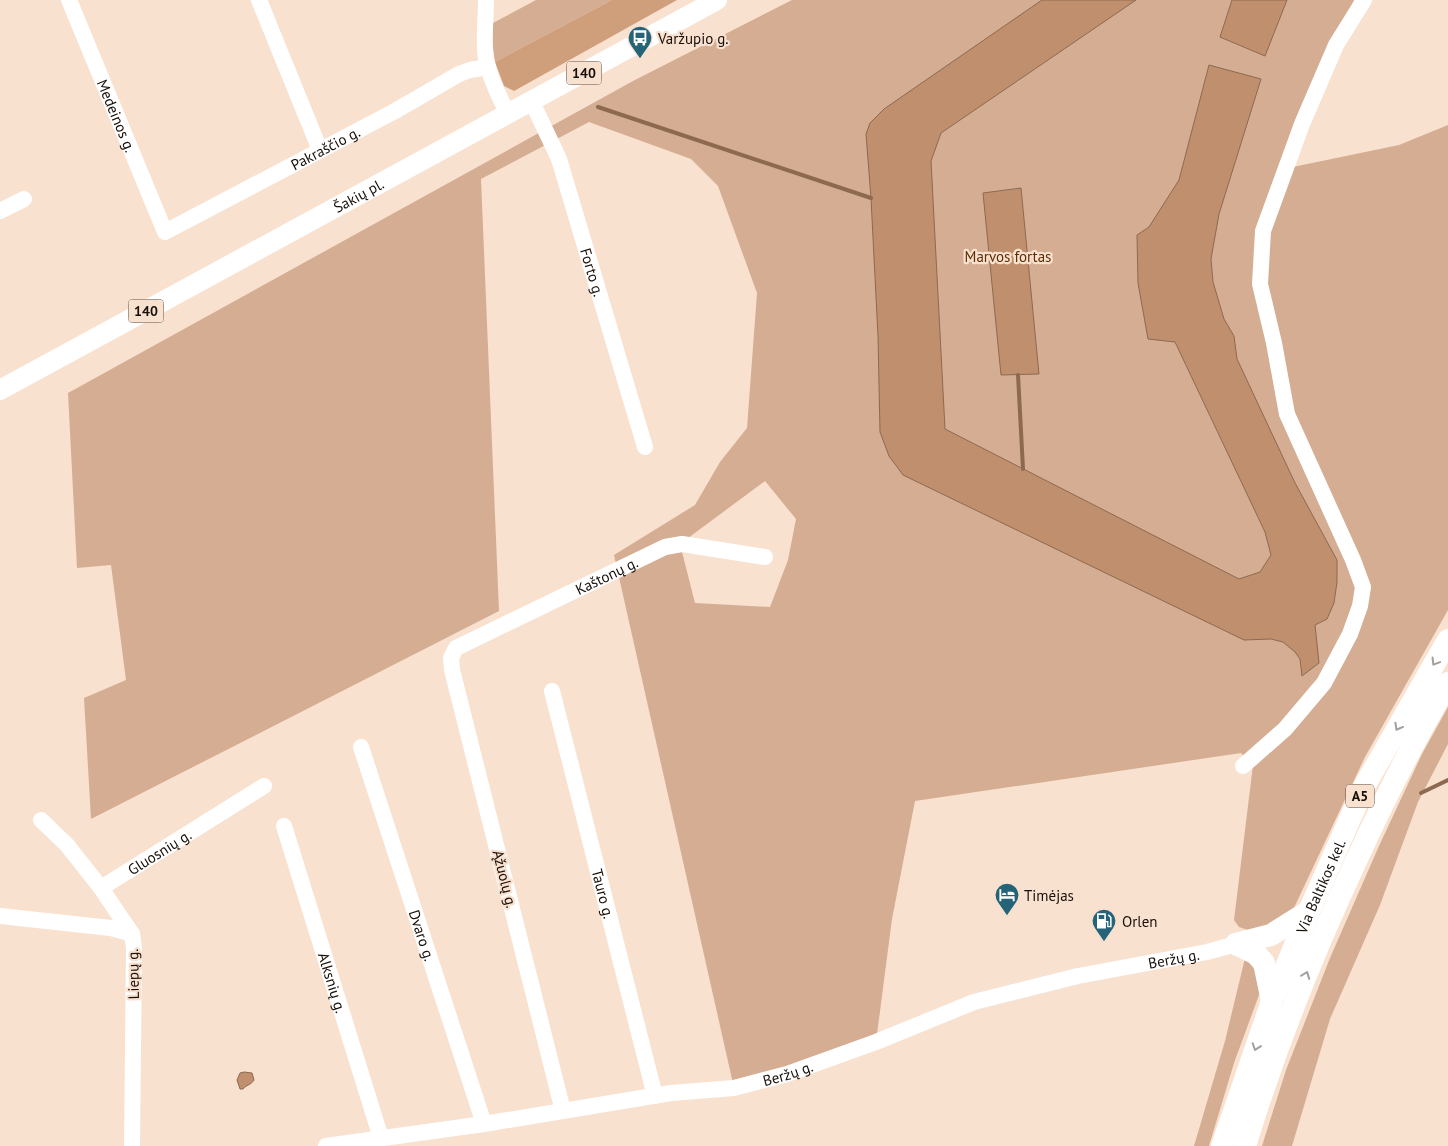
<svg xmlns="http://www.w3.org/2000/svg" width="1448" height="1146" viewBox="0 0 1448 1146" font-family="'PT Sans',sans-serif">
	<rect width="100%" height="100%" fill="#f9e1d0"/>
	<path fill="#d4ad92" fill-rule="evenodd" d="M536 0H612L495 62 492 41 493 23Z
		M792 0H1354L1288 168 1399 145 1448 125V610L1365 757 1293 910 1278 924 1251 931 1239 927 1234 920 1253 765 1241 753 915 801 892 919 876 1042 734 1088 614 555 695 505 720 462 747 428 757 293 718 186 691 159 589 122 481 179 499 611 91 819 84 698 126 680 111 565 77 568 68 393 633 81ZM765 481 796 519 788 560 770 607 695 603 680 544Z
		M1448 707V744L1418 802 1380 905 1330 1019 1292 1146H1262L1286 1070 1330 958 1379 846 1422 754Z
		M1246 954 1262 979 1259 995 1234 1063 1209 1146H1194L1225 1041Z"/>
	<path fill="#cf9e7b" d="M612 0H677L514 91 504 86 495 62Z"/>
	<path fill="#c0906e" stroke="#8d6950" d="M1042 0H1136L941 133 931 161 945 429 1239 579 1260 572 1271 555 1265 532 1175 342 1148 339 1138 283 1137 235 1149 227 1179 180 1209 65 1261 79 1219 214 1211 259 1213 282 1224 319 1234 336 1237 359 1295 483 1337 560V582L1334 603 1327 619 1315 625 1319 663 1302 676 1300 659 1295 652 1283 642 1271 639 1244 640 903 475 889 456 880 432 878 336 871 198 866 134 870 123 884 109Z
		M1232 0H1287L1265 56 1220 37Z
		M1021 188 1039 374 1001 375 983 193Z
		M244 1072 252 1073 254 1080C251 1085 246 1085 243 1089H240L237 1080 240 1073Z"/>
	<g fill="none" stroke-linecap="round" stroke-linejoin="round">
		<path stroke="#8d6950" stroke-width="4" d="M598 107 871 198
			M1018 375 1023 469
			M1421 793 1448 780"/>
		<g stroke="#fff" stroke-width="16">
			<path id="s1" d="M69 0 165 232 395 111 459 74 470 70 488 67"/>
			<path d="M259 0 320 150"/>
			<path d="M486 0C486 19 483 40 486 59 490 79 499 97 508 114"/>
			<path id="s2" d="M532 102 559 159 645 447"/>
			<path d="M0 211 24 199"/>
			<path id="s3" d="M552 691 655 1096"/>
			<path id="s4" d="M361 747 484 1124"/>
			<path d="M1243 766 1285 729 1324 683 1350 634 1360 606 1363 587 1353 560 1287 414 1274 343 1260 284 1263 231 1302 124 1336 45 1364 0"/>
			<path d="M41 820 67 845 101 888"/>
			<path id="s5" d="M284 826 381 1138"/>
			<path d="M0 916 111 928 132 934 134 948 132 1146"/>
			<path id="s6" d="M132 934 101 888 264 786"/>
			<path id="s7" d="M563 1111 452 670 451 658 456 648 665 547 682 544 765 557"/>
			<path id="s8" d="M326 1146 484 1124 671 1093 734 1088 787 1074 876 1042 974 1002 1078 976 1207 952 1236 944"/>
		</g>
		<path stroke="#fff" stroke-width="20" id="s9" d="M0 390 717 0"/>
		<g stroke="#fff" stroke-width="22">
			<path d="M1236 944 1271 935 1309 911"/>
			<path d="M1236 944 1256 954 1264 963 1272 1001"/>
			<path id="s10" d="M1222 1146 1272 1001 1309 911 1365 785 1448 640"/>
			<path d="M1245 1146C1275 1048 1313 953 1356 861 1384 800 1414 740 1448 683"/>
		</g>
	</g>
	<defs><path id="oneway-chevron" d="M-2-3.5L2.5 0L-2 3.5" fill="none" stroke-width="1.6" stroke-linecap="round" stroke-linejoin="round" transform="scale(1.25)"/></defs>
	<g stroke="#a29f9d">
		<use href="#oneway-chevron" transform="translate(1435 662) rotate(121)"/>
		<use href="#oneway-chevron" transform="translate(1398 727) rotate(119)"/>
		<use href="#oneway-chevron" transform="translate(1306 975) rotate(-69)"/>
		<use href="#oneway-chevron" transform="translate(1256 1047) rotate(109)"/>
	</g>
	<defs>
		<symbol id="bus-pin" viewBox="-11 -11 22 30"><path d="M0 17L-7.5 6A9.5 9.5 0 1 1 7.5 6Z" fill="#246378" stroke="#f9e1d0"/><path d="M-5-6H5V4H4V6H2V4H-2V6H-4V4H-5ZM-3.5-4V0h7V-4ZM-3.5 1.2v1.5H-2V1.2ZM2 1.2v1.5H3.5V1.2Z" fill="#fff"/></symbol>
		<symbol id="hotel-pin" viewBox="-11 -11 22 30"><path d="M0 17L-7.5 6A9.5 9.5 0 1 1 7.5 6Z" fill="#246378" stroke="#f9e1d0"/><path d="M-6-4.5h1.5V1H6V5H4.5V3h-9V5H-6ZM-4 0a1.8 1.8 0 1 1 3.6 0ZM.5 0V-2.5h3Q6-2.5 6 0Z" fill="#fff"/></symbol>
		<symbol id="fuel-pin" viewBox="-11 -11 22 30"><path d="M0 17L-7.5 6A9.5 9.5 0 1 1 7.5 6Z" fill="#246378" stroke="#f9e1d0"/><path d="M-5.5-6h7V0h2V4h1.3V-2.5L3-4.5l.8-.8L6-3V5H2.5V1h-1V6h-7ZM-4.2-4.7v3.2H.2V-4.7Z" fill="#fff"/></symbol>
	</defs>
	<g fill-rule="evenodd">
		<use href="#bus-pin" x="626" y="24" width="28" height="38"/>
		<use href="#hotel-pin" x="993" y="881" width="28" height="38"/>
		<use href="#fuel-pin" x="1090" y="907" width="28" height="38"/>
	</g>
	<g text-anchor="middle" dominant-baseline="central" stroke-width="4.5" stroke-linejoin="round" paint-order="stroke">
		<g fill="#f9e1d0" stroke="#5b4e45" stroke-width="1">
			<rect x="566.5" y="61.5" width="35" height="23" rx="4"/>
			<rect x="128.5" y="299.5" width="35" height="23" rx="4"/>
			<rect x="1346" y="784.5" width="28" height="23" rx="4"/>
		</g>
		<g font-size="14" font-weight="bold" fill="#170f09">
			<text x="584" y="73">140</text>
			<text x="146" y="311">140</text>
			<text x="1360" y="796">A5</text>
		</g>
		<g font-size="15" fill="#170f09" stroke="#f9e1d0" text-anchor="start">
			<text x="658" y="38">Varžupio g.</text>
			<text x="1024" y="895">Timėjas</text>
			<text x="1122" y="921">Orlen</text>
		</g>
		<g font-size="15" fill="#170f09" stroke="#f9e1d0">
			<text stroke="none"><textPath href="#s1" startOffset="125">Medeinos g.</textPath></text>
			<text stroke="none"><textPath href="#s1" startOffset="432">Pakraščio g.</textPath></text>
			<text stroke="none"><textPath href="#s9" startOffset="408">Šakių pl.</textPath></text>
			<text stroke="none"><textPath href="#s2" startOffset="181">Forto g.</textPath></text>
			<text stroke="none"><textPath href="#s7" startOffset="645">Kaštonų g.</textPath></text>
			<text stroke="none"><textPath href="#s6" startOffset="124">Gluosnių g.</textPath></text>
			<text transform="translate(505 879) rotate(76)">Ąžuolų g.</text>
			<text stroke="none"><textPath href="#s10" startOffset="278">Via Baltikos kel.</textPath></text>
			<text stroke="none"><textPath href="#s3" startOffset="209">Tauro g.</textPath></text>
			<text stroke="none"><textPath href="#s4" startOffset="198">Dvaro g.</textPath></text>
			<text stroke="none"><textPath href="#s8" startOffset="872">Beržų g.</textPath></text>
			<text transform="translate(133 974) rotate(-91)">Liepų g.</text>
			<text stroke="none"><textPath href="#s5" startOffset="164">Alksnių g.</textPath></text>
			<text stroke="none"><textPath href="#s8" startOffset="468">Beržų g.</textPath></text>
		</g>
		<g font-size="15" fill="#5d2f04" stroke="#f9e1d0">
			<text x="1008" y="256">Marvos fortas</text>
		</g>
	</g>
</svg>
